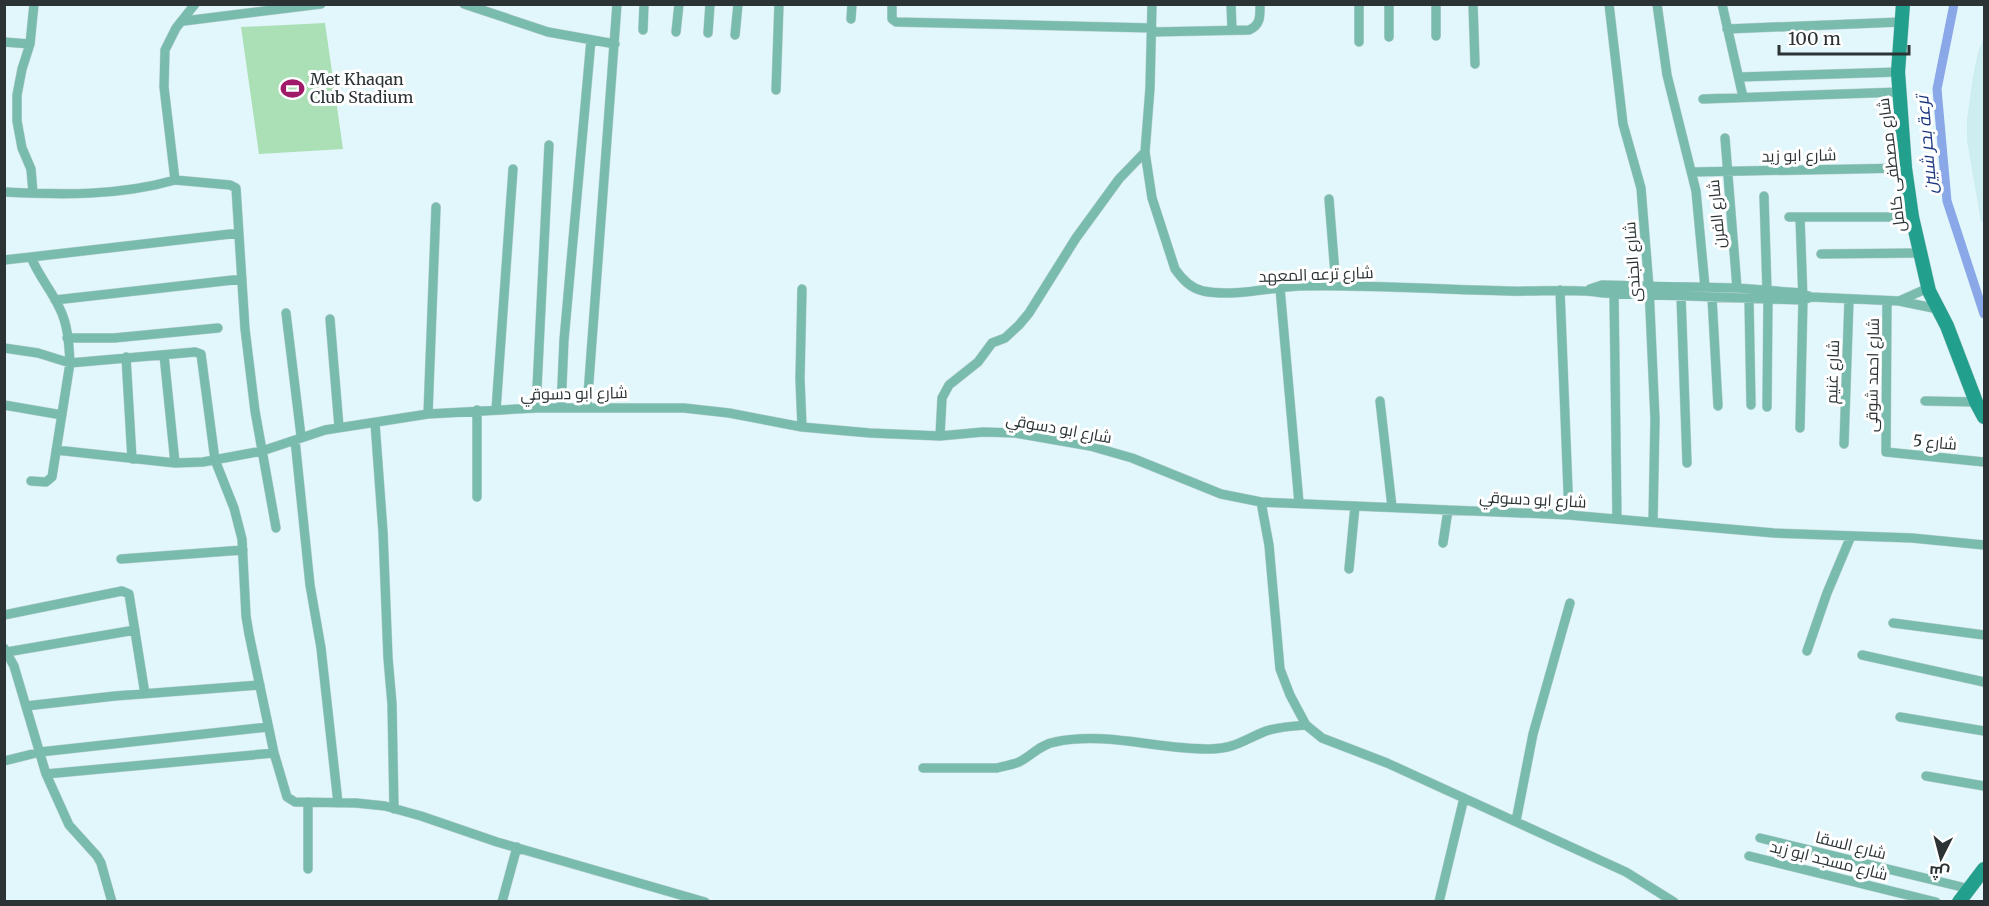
<svg xmlns="http://www.w3.org/2000/svg" width="1989" height="906" viewBox="0 0 1989 906" font-family="Merriweather,Cairo,serif">
	<rect width="100%" height="100%" fill="#e2f7fb"/>
	<path fill="#ceedf1" d="M1984 38V221L1981 222 1967 141V119L1973 76 1978 52Z"/>
	<path fill="#abdfb6" d="M325 23 343 149 259 154 241 27Z"/>
	<g fill="none" stroke-linecap="round" stroke-linejoin="round">
		<path stroke="#8aa8e7" stroke-width="9" d="M1954 4 1937 89 1947 201 1984 314"/>
		<defs>
			<path id="street" d="M464 4 548 32 615 44
				M892 4V19L896 22 1152 28
				M1231 4 1232 30
				M1359 4V42
				M1389 4V37
				M1436 4V36
				M1473 4 1475 64
				M1609 4 1623 124 1641 188 1649 287 1655 419 1653 522
				M1657 4 1667 75 1696 191 1705 287
				M1722 4 1743 97
				M851 19 852 4
				M184 21 321 4
				M1727 29 1901 22
				M643 30 644 4
				M676 32 679 4
				M1152 32 1249 30C1261 25 1260 16 1260 4
				M708 33 710 4
				M735 35 738 4
				M4 42 30 44
				M1740 77 1898 72
				M776 90 779 4
				M1703 99 1899 92
				M1725 138 1737 288
				M1145 152 1152 198 1175 269C1182 279 1190 288 1203 291 1232 297 1269 288 1298 286 1368 284 1438 290 1508 291 1540 292 1572 288 1603 293L1803 300 1811 297 1899 301 1938 309
				M1692 172 1905 168
				M175 180 230 185 236 188 245 329 255 411 276 528
				M4 192C62 195 119 196 175 180L164 87 165 50 176 28 195 4
				M33 193 31 169 22 148 17 121V95L22 69 30 44 34 4
				M1764 196 1767 290
				M1329 199 1336 286
				M1789 217H1912
				M1821 254 1919 253
				M31 257 239 233
				M4 260 31 257C38 275 51 290 59 307 68 324 69 344 70 363L52 477 46 482 31 481
				M1280 288 1299 503
				M802 289 800 379 802 427
				M1590 289 1602 285 1737 288 1802 293 1811 297
				M1560 290 1569 515
				M1614 293 1617 519
				M1681 296 1687 463
				M1712 297 1718 406
				M1749 299 1751 405
				M55 300 242 279
				M1887 301 1886 452 1984 462
				M1899 301 1928 288
				M286 313 301 436
				M330 319 339 427
				M67 338H114L218 328
				M4 348 38 353 70 363 195 352 201 354 215 460 234 508 242 539 246 616 249 634 274 753 287 797 295 802 356 803 385 806 421 816 497 842 705 902
				M164 355 175 463
				M126 357 132 459
				M1380 401 1392 507
				M1925 401 1976 402
				M4 405 62 415
				M1767 407 1768 299
				M536 408 549 145
				M561 408 564 340 591 40
				M587 408 617 4
				M496 410 513 169
				M428 414 436 207
				M375 423 383 532 388 658 392 704 394 809
				M1800 428 1803 300 1800 217
				M940 436 942 398 949 385 978 362 992 343 1005 338 1019 325 1029 313 1076 238 1119 179 1145 152 1150 88 1152 4
				M295 440 310 585 321 648 338 803
				M1844 444 1849 300
				M56 450 175 463 203 462 262 451 325 430 428 414 536 408H684L729 413 802 427 870 433 940 436 983 432 1015 433 1090 446 1132 458 1221 494 1261 502 1569 515 1774 533 1912 538 1984 545
				M477 497V410
				M1261 502 1269 545 1280 669 1290 695 1306 725 1322 738 1387 763 1626 872 1674 902
				M1443 543 1448 510
				M121 559 243 550
				M1349 569 1355 506
				M4 615 122 591 129 594 145 694
				M1893 623 1984 635
				M4 648 14 666 46 774 69 825 97 856 101 863 112 902
				M1807 651 1827 593 1851 536
				M7 652 135 630
				M1862 655 1984 682
				M26 706 115 696 260 685
				M1900 717 1984 731
				M4 761 40 752 268 727
				M923 768H997C1004 766 1012 765 1019 762 1031 756 1041 744 1055 742 1106 731 1159 750 1210 749 1237 748 1243 740 1266 731 1278 727 1293 726 1306 725
				M46 774 274 753
				M1926 776 1984 786
				M308 802V869
				M1516 821 1533 734 1570 603
				M1760 838 1970 889
				M1749 856 1936 902
				M502 902 517 847
				M1439 902 1464 798"/>
			<path id="secondary" d="M1903 4 1898 72 1905 168 1912 217 1929 291 1947 326 1976 402 1984 417
				M1959 902 1984 869"/>
		</defs>
		<use href="#street" stroke="#c1d4d7" stroke-width="10"/>
		<use href="#secondary" stroke="#c1d4d7" stroke-width="15"/>
		<use href="#street" stroke="#79bcae" stroke-width="9"/>
		<use href="#secondary" stroke="#23a08d" stroke-width="14"/>
	</g>
	<defs>
		<symbol id="stadium-bare" viewBox="-9 -9 18 18"><path d="M0-5a6.5 5 0 1 0 0 10a6.5 5 0 1 0 0-10ZM-3.5-1.8h7v3.6h-7Z" fill="#9f1a69" stroke="#fff" stroke-width="2.5" paint-order="stroke"/></symbol>
	</defs>
	<g fill-rule="evenodd">
		<use href="#stadium-bare" x="276" y="72" width="33" height="33"/>
	</g>
	<g text-anchor="middle" dominant-baseline="central" stroke-width="6" stroke-linejoin="round" paint-order="stroke">
		<g font-size="16" fill="#2b3335" stroke="#fff" text-anchor="start">
			<text x="310" y="79">Met Khaqan<tspan x="310" dy="18">Club Stadium</tspan></text>
		</g>
		<g font-size="16" fill="#2b3335" stroke="#fff">
			<text transform="translate(1799 155) rotate(-1)">شارع ابو زيد</text>
			<text transform="translate(1891 165) rotate(-97)">شارع مصطفى كامل</text>
			<text transform="translate(1716 214) rotate(-95)">شارع الفرن</text>
			<text transform="translate(1632 262) rotate(-94)">شارع الجندى</text>
			<text transform="translate(1316 274) rotate(-2)">شارع ترعه المعهد</text>
			<text transform="translate(1832 372) rotate(-88)">شارع غنيم</text>
			<text transform="translate(1872 375) rotate(-89)">شارع احمد شوقى</text>
			<text transform="translate(574 393) rotate(-1)">شارع ابو دسوقي</text>
			<text transform="translate(1059 428) rotate(10)">شارع ابو دسوقي</text>
			<text transform="translate(1935 442) rotate(5)">شارع 5</text>
			<text transform="translate(1533 499) rotate(3)">شارع ابو دسوقي</text>
			<text transform="translate(1851 845) rotate(14)">شارع السقا</text>
			<text transform="translate(1829 860) rotate(14)">شارع مسجد ابو زيد</text>
		</g>
		<g font-size="18" font-style="italic" fill="#1b3780" stroke="#fff">
			<text transform="translate(1926 145) rotate(-95)">ترعة بحر شبين</text>
		</g>
	</g>
	<rect width="1989" height="906" fill="none" stroke="#2b3335" stroke-width="12"/>
	<g transform="translate(1941 858) rotate(186)" stroke="#ffffff" stroke-width="4.5" paint-order="stroke">
	<path d="M0-4.5L10 22L0 15L-10 22Z" fill="#2b3335"/>
	<text y="-9" font-size="16" font-weight="bold" text-anchor="middle" fill="#2b3335">ش</text>
	</g>
	<path d="M1779 45v9h130v-9" fill="none" stroke="#2b3335" stroke-width="3"/>
	<text x="1788" y="45" font-size="18" fill="#2b3335" stroke="#ffffff" stroke-width="4.5" paint-order="stroke">100 m</text>
</svg>
